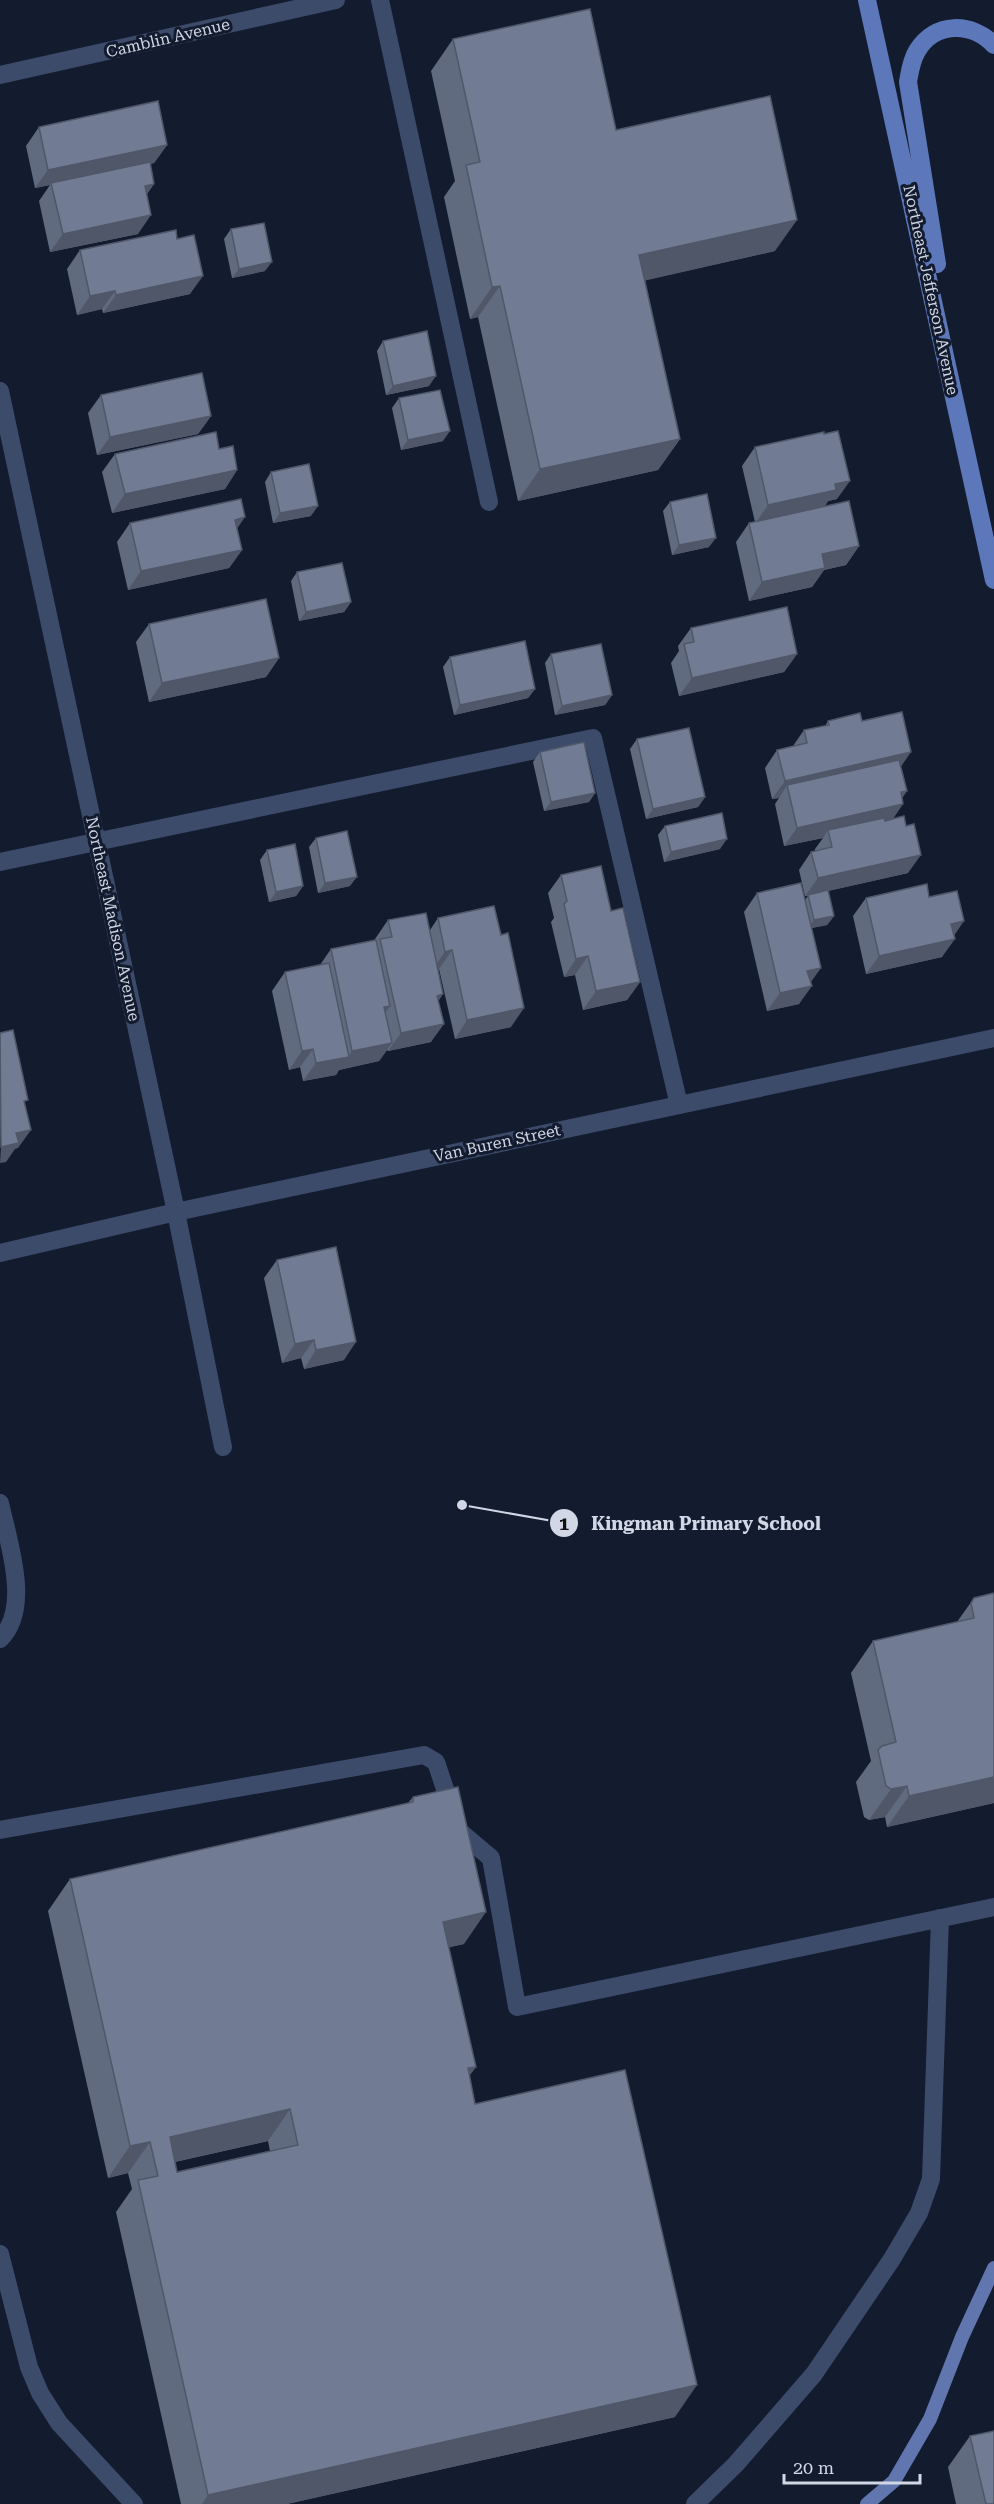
<svg xmlns="http://www.w3.org/2000/svg" width="994" height="2504" viewBox="0 0 994 2504" font-family="'Roboto Serif',serif">
	<rect width="100%" height="100%" fill="#131b2f"/>
	<g fill="none" stroke-linecap="round" stroke-linejoin="round">
		<path stroke="#6175ae" stroke-width="14" d="M867 2504 894 2481 930 2419 962 2337 994 2268"/>
		<path stroke="#3d4b6b" stroke-width="18" d="M380 0 489 502
			M0 862 593 738 679 1105
			M0 1503C8 1541 32 1608 0 1639
			M0 1830 424 1755 436 1762 459 1831 491 1858 517 2007 994 1907
			M0 2254 29 2367 40 2393 59 2423 134 2504
			M695 2504 736 2464 814 2374 892 2259 919 2213 931 2179 940 1918"/>
		<path stroke="#3d4b6b" stroke-width="18" d="M0 75 336 0
			M0 391 176 1212 223 1447
			M0 1253 176 1212 994 1038"/>
		<path stroke="#5d78ba" stroke-width="18" d="M867 0 994 580
			M937 264 908 82C910 71 911 61 917 51 935 21 972 22 994 45"/>
	</g>
	<path fill="#616b7f" fill-rule="evenodd" d="M453 39 616 130 775 251 645 280 680 439 658 470 518 501 478 317 470 319 444 197 455 181 431 71Z
		M39 127 167 145 154 163 150 164 154 184 147 194 138 234 50 252 39 201 50 185 35 188 26 146Z
		M231 229 265 271 232 278 224 239Z
		M177 239 190 294 103 313 102 309 77 315 67 269 80 250Z
		M383 341 429 386 386 395 377 351Z
		M101 395 211 416 198 434 97 455 88 413Z
		M399 398 443 441 401 450 392 408Z
		M755 447 837 499 828 501 825 506 859 546 846 565 824 570 812 587 749 601 736 542 749 523 755 522 742 466Z
		M219 449 237 470 225 489 112 513 102 472 115 454Z
		M271 472 311 516 273 523 265 482Z
		M670 502 709 547 672 555 663 511Z
		M130 523 237 528 242 550 229 568 128 590 117 542Z
		M297 572 351 602 344 612 299 621 291 581Z
		M149 624 279 658 266 677 149 702 136 642Z
		M691 628 797 654 784 672 679 696 671 663 679 651 678 646Z
		M551 654 612 695 605 705 555 715 545 663Z
		M450 657 535 689 528 698 454 715 443 667Z
		M828 721H862L901 767 907 791 902 798 893 819 908 873 828 891 834 916 827 925 811 928V982L799 1004 767 1011 744 912 757 893 805 900 808 896H805L799 870 811 852 815 851V849L823 838 784 846 775 804 779 798 772 799 765 768 777 750 793 746 804 730 825 726Z
		M637 739 705 797 698 807 646 819 630 749Z
		M540 752 595 793 589 802 544 811 533 762Z
		M665 826 720 849 664 862 658 835Z
		M316 838 350 886 318 893 309 847Z
		M267 850 303 886 296 896 269 902 260 860Z
		M561 875 611 911 640 982 627 1000 583 1010 575 975 564 977 551 922 554 918 548 893Z
		M929 897 954 935 942 957 866 974 853 916 866 898Z
		M438 918 511 1027 455 1039 439 969H438L443 994 438 1001 431 1042 388 1051 387 1050 379 1061 339 1070 336 1075 303 1081 300 1067 289 1070 272 991 285 972 320 965 331 949 375 940V939L388 920 430 930Z
		M277 1260 344 1360 304 1369 301 1358 282 1363 264 1278Z
		M994 1593V1803L887 1827 885 1817 869 1820 864 1817 856 1782 871 1761 851 1673 873 1641 957 1622 974 1598Z
		M413 1797 464 1944 449 1947 476 2067 469 2075 475 2104 675 2417 287 2504H181L116 2212 132 2189 128 2173 108 2178 48 1911 70 1879 408 1803ZM268 2141 270 2151 177 2172 175 2162Z
		M970 2436 994 2504H956L948 2467Z"/>
	<path fill="#4f5768" d="M167 145 154 163 52 185 51 183 50 185 35 188 48 170Z
		M154 184 141 202 145 186Z
		M151 215 138 234 50 252 63 234Z
		M797 220 775 251 617 287 639 255Z
		M272 262 265 271 232 278 239 269Z
		M203 276 190 294 103 313 116 295Z
		M500 286 478 317 470 319 492 287Z
		M115 291 102 309 77 315 90 296Z
		M436 376 429 386 386 395 393 386Z
		M211 416 198 434 97 455 110 437Z
		M450 431 443 441 401 450 408 440Z
		M680 439 658 470 518 501 540 469Z
		M237 470 225 489 112 513 125 494Z
		M850 481 837 499 828 501 823 508 755 524 768 505 835 484Z
		M318 506 311 516 273 523 280 513Z
		M245 517 232 536 235 520Z
		M716 538 709 547 672 555 679 545Z
		M859 546 846 565 824 570 812 587 749 601 762 582 822 554Z
		M242 550 229 568 128 590 141 571Z
		M351 602 344 612 299 621 306 612Z
		M797 654 784 672 679 696 692 678Z
		M279 658 266 677 149 702 162 683Z
		M535 689 528 698 454 715 460 705Z
		M612 695 605 705 555 715 562 706Z
		M911 752 898 771 787 785 779 798 772 799 785 781Z
		M907 791 897 805 903 804 891 822 828 830 823 838 784 846 797 828Z
		M595 793 589 802 544 811 551 802Z
		M705 797 698 807 646 819 653 809Z
		M727 839 720 849 664 862 671 852Z
		M921 855 908 873 805 896 818 878Z
		M357 877 350 886 318 893 325 883Z
		M303 886 296 896 269 902 276 892Z
		M834 916 827 925 807 929 814 920Z
		M964 921 951 940V924Z
		M955 939 942 957 866 974 879 956Z
		M452 950 439 969 432 970 445 952Z
		M588 956 575 975 564 977 576 959Z
		M821 968 808 986 807 971Z
		M640 982 627 1000 583 1010 596 991Z
		M812 986 799 1004 767 1011 780 993Z
		M443 994 430 1013 437 996Z
		M390 1006 377 1024 384 1007Z
		M524 1008 511 1027 455 1039 467 1020Z
		M444 1024 431 1042 388 1051 401 1033Z
		M392 1043 379 1061 339 1070 336 1075 303 1081 316 1063 348 1057 352 1051Z
		M313 1049 300 1067 289 1070 302 1051Z
		M31 1130 18 1148 15 1149 6 1162 0 1163 1 1147 16 1133Z
		M314 1340 301 1358 282 1363 295 1344Z
		M356 1342 344 1360 304 1369 316 1350Z
		M994 1777V1803L887 1827 909 1796Z
		M907 1786 885 1817 869 1820 891 1789Z
		M486 1912 464 1944 421 1954 443 1922Z
		M476 2067 453 2098 468 2068Z
		M290 2109 268 2141 156 2166 170 2137Z
		M150 2142 128 2173 108 2178 130 2146Z
		M697 2385 675 2417 287 2504H202L208 2495Z"/>
	<path fill="#717c94" stroke="#4f5768" stroke-width="1.5" fill-rule="evenodd" d="M590 9 616 130 770 96 797 220 639 255 680 439 540 469 500 286 492 287 466 165 480 162 453 39Z
		M158 101 167 145 48 170 39 127Z
		M150 162 154 184 145 186 151 215 63 234 51 183Z
		M264 223 272 262 239 269 231 229Z
		M176 230 177 239 194 235 203 276 116 295 115 291 90 296 80 250Z
		M427 331 436 376 393 386 383 341Z
		M202 373 211 416 110 437 101 395Z
		M440 390 450 431 408 440 399 398Z
		M838 431 850 481 835 484 836 490 768 505 755 447 824 432V434Z
		M216 432 219 449 233 446 237 470 125 494 115 454Z
		M309 464 318 506 280 513 271 472Z
		M707 494 716 538 679 545 670 502Z
		M241 499 245 517 235 520 242 550 141 571 130 523Z
		M849 501 859 546 822 554 825 568 762 582 749 523Z
		M342 563 351 602 306 612 297 572Z
		M266 599 279 658 162 683 149 624Z
		M787 607 797 654 692 678 684 644 694 642 691 628Z
		M525 641 535 689 460 705 450 657Z
		M601 644 612 695 562 706 551 654Z
		M902 712 911 752 785 781 777 750 807 743 804 730 829 725 828 721 860 713 862 721Z
		M689 728 705 797 653 809 637 739Z
		M584 742 595 793 551 802 540 752Z
		M899 760 907 791 901 792 903 804 797 828 787 785Z
		M722 813 727 839 671 852 665 826Z
		M904 816 906 826 914 824 921 855 818 878 811 852 832 847 828 830 884 818 885 821Z
		M347 831 357 877 325 883 316 838Z
		M295 844 303 886 276 892 267 850Z
		M601 866 611 911 623 908 640 982 596 991 588 956 576 959 564 904 567 901 561 875Z
		M801 883 821 968 807 971 812 986 780 993 757 893Z
		M927 884 929 897 957 891 964 921 951 924 955 939 879 956 866 898Z
		M828 890 834 916 814 920 808 895Z
		M494 906 501 935 508 933 524 1008 467 1020 452 950 445 952 438 918Z
		M426 913 443 994 437 996 444 1024 401 1033 380 939 392 937 388 920Z
		M376 940 390 1006 384 1007 392 1043 352 1051 331 949Z
		M329 963 349 1057 316 1063 313 1049 302 1051 285 972Z
		M13 1030 28 1100 24 1101 31 1130 16 1133 19 1143 1 1147 0 1033Z
		M336 1247 356 1342 316 1350 314 1340 295 1344 277 1260Z
		M994 1593V1777L909 1796 907 1786 891 1789 886 1786 878 1750 882 1746 896 1742 873 1641 974 1618 971 1603 974 1598Z
		M458 1787 486 1912 443 1922 476 2067 468 2068 475 2104 625 2070 697 2385 208 2495 138 2180 158 2176 150 2142 130 2146 70 1879 413 1802V1797ZM290 2109 298 2145 177 2172 170 2137Z
		M994 2431V2504H986L970 2436Z"/>
	<g text-anchor="middle" dominant-baseline="central" stroke-width="6" stroke-linejoin="round" paint-order="stroke">
		<g font-size="16" fill="#d1d7e5" stroke="#131b2f">
			<text transform="translate(168 38) rotate(-13)">Camblin Avenue</text>
			<text transform="translate(931 290) rotate(78)">Northeast Jefferson Avenue</text>
			<text transform="translate(113 919) rotate(78)">Northeast Madison Avenue</text>
			<text transform="translate(497 1143) rotate(-12)">Van Buren Street</text>
		</g>
	</g>
	<path fill="none" stroke="#d1d7e5" stroke-width="2" d="M462 1505L564 1523"/>
	<g fill="#d1d7e5" stroke="#131b2f" stroke-width="2">
		<circle cx="462" cy="1505" r="6"/>
		<circle cx="564" cy="1523" r="15"/>
	</g>
	<g font-size="18" text-anchor="middle" font-weight="bold" fill="#111">
		<text x="564" y="1530">1</text>
	</g>
	<g font-size="18" text-anchor="middle" font-weight="bold" fill="#d1d7e5" stroke="#131b2f" stroke-width="6" stroke-linejoin="round" paint-order="stroke">
		<text x="706" y="1530">Kingman Primary School</text>
	</g>
	<path d="M784 2474v9h136v-9" fill="none" stroke="#d1d7e5" stroke-width="3"/>
	<text x="793" y="2474" font-size="18" fill="#d1d7e5" stroke="#131b2f" stroke-width="4.5" paint-order="stroke">20 m</text>
</svg>
